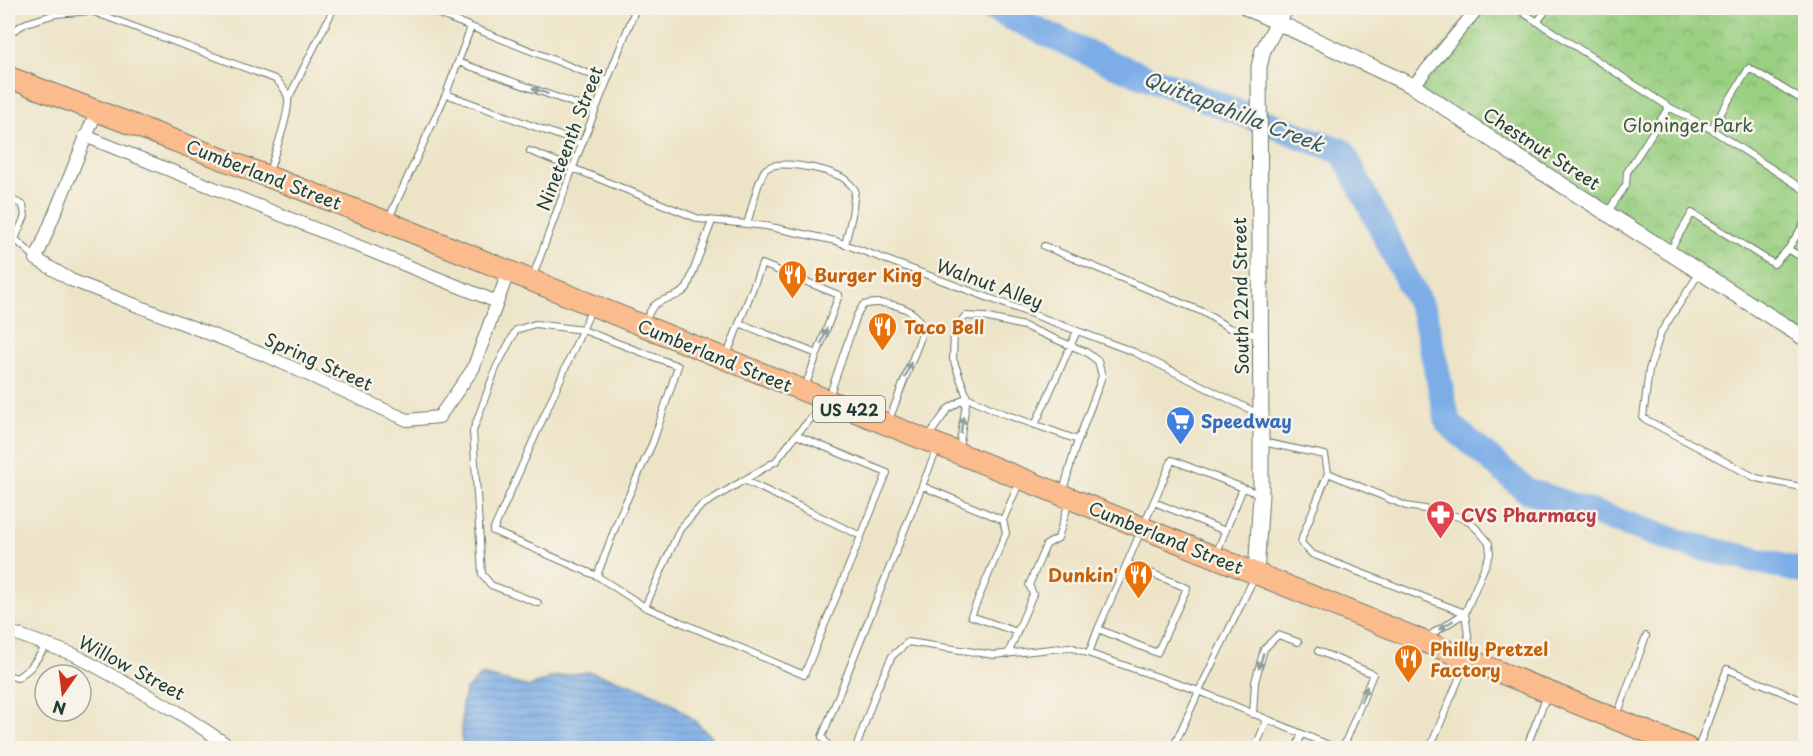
<svg xmlns="http://www.w3.org/2000/svg" width="1813" height="756" viewBox="0 0 1813 756" font-family="'Playpen Sans',sans-serif">
	<defs>
		<pattern id="park-crowns" width="20" height="18" patternUnits="userSpaceOnUse" patternTransform="scale(1.5)"><rect width="20" height="18" fill="#99cf81"/><path d="M2 6a3 3 0 1 1 6 0M12 15a3 3 0 1 1 6 0" fill="none" stroke="#7ca96a"/></pattern>
		<pattern id="water-rules" width="6" height="5" patternUnits="userSpaceOnUse" patternTransform="scale(1.5)"><rect width="6" height="5" fill="#7bade7"/><path d="M0 2.5h6" fill="none" stroke="#648ebc"/></pattern>
	</defs>
	<rect width="100%" height="100%" fill="#f7f3e8"/>
	<filter id="ink" filterUnits="userSpaceOnUse"><feTurbulence type="fractalNoise" baseFrequency=".0167" numOctaves="2"/><feDisplacementMap in="SourceGraphic" scale="12" xChannelSelector="R" yChannelSelector="G"/><feConvolveMatrix kernelMatrix="1 2 1 2 8 2 1 2 1" color-interpolation-filters="sRGB"/></filter>
	<filter id="wash" filterUnits="userSpaceOnUse"><feTurbulence type="fractalNoise" baseFrequency=".008" numOctaves="4" result="noise"/><feDisplacementMap in="SourceGraphic" scale="24" xChannelSelector="R" yChannelSelector="G"/><feGaussianBlur stdDeviation="1.35" result="paint"/><feColorMatrix in="noise" values="0 0 0 0 0 0 0 0 0 0 0 0 0 0 0 0 0 1.4 0 .05"/><feComposite in="paint" operator="in"/></filter>
	<g filter="url(#wash)">
		<rect width="100%" height="100%" fill="#ede4c7"/>
		<path fill="url(#park-crowns)" stroke="#5c865a" stroke-width="1.5" d="M1475 8H1805V337L1413 86Z"/>
		<path fill="url(#water-rules)" stroke="#4d758e" stroke-width="1.5" d="M589 672C645 686 683 701 720 748H462V704L466 690 482 675 529 687 553 677Z"/>
		<g fill="none" stroke-linecap="round" stroke-linejoin="round">
			<path stroke="#7bade7" stroke-width="26" d="M991 8 1110 63 1343 152 1425 315 1448 423 1526 490 1686 544 1806 572"/>
		</g>
	</g>
	<g filter="url(#ink)">
		<g fill="none" stroke-linecap="round" stroke-linejoin="round">
			<defs>
				<path id="service" d="M424 8 471 27
					M1516 8 1669 107 1711 129 1806 191
					M1537 22 1548 8
					M8 34 26 23 56 14 91 11 275 79C281 84 286 90 288 98 290 114 274 155 269 172
					M458 62 595 111
					M446 94 582 144
					M288 99 334 8
					M1711 129 1749 68 1806 102
					M530 151 699 219 766 226 836 241 1134 352 1261 415
					M8 198 23 205 25 216 15 239
					M1607 213 1626 185 1627 172 1669 107
					M389 218 446 94 471 27 607 81
					M1806 221 1788 249 1806 260
					M747 224C751 212 758 179 765 170 775 158 823 169 837 175 845 178 850 183 855 190L852 215 845 245
					M8 236 15 239 36 258
					M1044 246 1203 312 1229 328 1260 336
					M1669 252 1692 213 1774 264 1788 249
					M1700 272 1661 332 1649 370 1643 418 1756 478 1806 488
					M533 276 578 154 636 8
					M592 308 493 531 597 576 645 607 804 675 887 473 796 435 828 400 857 315 863 305C879 300 913 305 920 323 922 327 921 333 921 337L889 420
					M645 322C648 316 650 308 656 304 667 296 677 299 687 288L712 221
					M739 323 817 354
					M727 355 762 264 839 295 805 387
					M967 397 999 412 1078 440
					M1035 425 1077 331
					M928 437 948 409 967 397
					M1262 442 1325 455 1328 473 1406 506 1437 511 1466 519 1479 531 1489 543 1490 554 1465 613 1312 554 1301 543 1303 535 1328 473
					M937 449 922 486 1003 520 1020 481
					M959 449 967 397 953 359 954 331 965 316 984 317 1024 326 1086 352 1098 361 1102 376 1099 385 1075 449 1063 491
					M744 480 861 536
					M1154 502 1225 531
					M1003 520 1006 533 971 616 1017 632
					M1216 554 1243 488
					M538 603 491 585 482 574 473 431 496 368 516 330 535 324 583 330 678 366 653 442 620 515 597 576
					M645 607 680 529 701 506 776 461 796 435
					M1098 629 1127 563
					M1427 637 1465 613 1471 657
					M1318 651 1373 674 1343 748
					M1089 653 1098 629 1157 653 1187 588 1127 563 1172 460 1261 495
					M1008 654 1033 594 1029 585 1046 545 1058 538 1069 502
					M8 675 17 678 30 668 47 645
					M1253 714 1255 682 1264 649 1278 635 1298 642
					M1617 716 1646 636
					M830 748 822 737 922 486
					M856 748 877 689 892 656 908 642 994 655 1070 647 1199 691 1336 748
					M1173 748 1199 691 1255 576
					M1255 748 1267 720
					M1296 748 1302 734
					M1430 748 1466 662
					M1526 748 1547 695
					M1698 748 1727 669 1806 702"/>
				<path id="minor" d="M1278 22 1289 8
					M1413 86 1478 8
					M97 110 36 259 71 280 267 356 407 420 439 417 473 369 509 270
					M85 136 497 302
					M8 631 75 655 178 712 232 748"/>
				<path id="tertiary" d="M1247 8 1413 86 1510 152 1806 339
					M1256 574 1261 495V436L1259 67 1263 50 1278 22"/>
				<path id="trunk" d="M8 77 387 222 1687 748"/>
			</defs>
			<use href="#service" stroke="#677767" stroke-width="8"/>
			<use href="#minor" stroke="#677767" stroke-width="14"/>
			<use href="#tertiary" stroke="#677767" stroke-width="17"/>
			<use href="#trunk" stroke="#677767" stroke-width="23"/>
			<use href="#service" stroke="#fff" stroke-width="6"/>
			<use href="#minor" stroke="#fff" stroke-width="12"/>
			<use href="#tertiary" stroke="#fff" stroke-width="15"/>
			<use href="#trunk" stroke="#fbbb8d" stroke-width="21"/>
		</g>
		<defs><path id="oneway-solid" d="M-6-.8H1V-3.2L6.5 0L1 3.2V.8H-6Z" transform="scale(1.5)"/></defs>
		<g fill="#8f9e9a">
			<use href="#oneway-solid" transform="translate(540 91) rotate(-160)"/>
			<use href="#oneway-solid" transform="translate(824 336) rotate(-70)"/>
			<use href="#oneway-solid" transform="translate(908 370) rotate(-69)"/>
			<use href="#oneway-solid" transform="translate(962 425) rotate(-82)"/>
			<use href="#oneway-solid" transform="translate(1446 625) rotate(148)"/>
			<use href="#oneway-solid" transform="translate(1261 661) rotate(106)"/>
			<use href="#oneway-solid" transform="translate(1364 694) rotate(-68)"/>
		</g>
	</g>
	<defs>
		<symbol id="restaurant-pin" viewBox="-11 -11 22 30"><path d="M0 17L-7.5 6A9.5 9.5 0 1 1 7.5 6Z" fill="#e8710a" stroke="#f7f3e8"/><path d="M-5-6h1v4h1v-4h1v4h1v-4h1v5L-1.5 .5V6h-2V.5L-5-1ZM5-6V6H3V1.5H1.5Q1.5-4 5-6Z" fill="#fff"/></symbol>
		<symbol id="supermarket-pin" viewBox="-11 -11 22 30"><path d="M0 17L-7.5 6A9.5 9.5 0 1 1 7.5 6Z" fill="#3f7fe0" stroke="#f7f3e8"/><path d="M-6-5.5h2.5l.6 2H6L4.5 2H-2.5L-4.4-4H-6ZM-1.5 3.2a1.3 1.3 0 1 0 .1 0ZM3 3.2a1.3 1.3 0 1 0 .1 0Z" fill="#fff"/></symbol>
		<symbol id="pharmacy-pin" viewBox="-11 -11 22 30"><path d="M0 17L-7.5 6A9.5 9.5 0 1 1 7.5 6Z" fill="#e0444e" stroke="#f7f3e8"/><path d="M-2-6h4v4h4v4h-4v4h-4v-4h-4v-4h4Z" fill="#fff"/></symbol>
	</defs>
	<g fill-rule="evenodd">
		<use href="#restaurant-pin" x="776" y="258" width="33" height="45"/>
		<use href="#restaurant-pin" x="866" y="310" width="33" height="45"/>
		<use href="#supermarket-pin" x="1164" y="404" width="33" height="45"/>
		<use href="#pharmacy-pin" x="1424" y="498" width="33" height="45"/>
		<use href="#restaurant-pin" x="1122" y="558" width="33" height="45"/>
		<use href="#restaurant-pin" x="1392" y="642" width="33" height="45"/>
	</g>
	<g text-anchor="middle" dominant-baseline="central" stroke-width="5" stroke-linejoin="round" paint-order="stroke">
		<rect fill="#f7f3e8" stroke="#60746a" stroke-width="1.5" x="813" y="396" width="72" height="26" rx="4.5"/>
		<g font-size="16" font-weight="bold" fill="#1f3d34">
			<text x="849" y="409">US 422</text>
		</g>
		<g font-size="18" fill="#375a43" stroke="#f7f3e8">
			<text x="1688" y="124">Gloninger Park</text>
		</g>
		<g font-size="18" fill="#1f3d34" stroke="#f7f3e8">
			<text transform="translate(569 138) rotate(-69)">Nineteenth Street</text>
			<text transform="translate(1542 148) rotate(33)">Chestnut Street</text>
			<text transform="translate(264 174) rotate(21)">Cumberland Street</text>
			<text transform="translate(990 283) rotate(20)">Walnut Alley</text>
			<text transform="translate(1240 296) rotate(-91)">South 22nd Street</text>
			<text transform="translate(715 355) rotate(22)">Cumberland Street</text>
			<text transform="translate(319 361) rotate(24)">Spring Street</text>
			<text transform="translate(1166 537) rotate(22)">Cumberland Street</text>
			<text transform="translate(132 667) rotate(28)">Willow Street</text>
		</g>
		<g font-size="18" font-weight="bold" fill="#c56008" stroke="#f7f3e8" text-anchor="start">
			<text x="814" y="274">Burger King</text>
			<text x="904" y="326">Taco Bell</text>
			<text x="1118" y="574" text-anchor="end">Dunkin'</text>
			<text x="1430" y="648">Philly Pretzel<tspan x="1430" dy="21">Factory</tspan></text>
		</g>
		<g font-size="18" font-weight="bold" fill="#366cbe" stroke="#f7f3e8" text-anchor="start">
			<text x="1201" y="420">Speedway</text>
		</g>
		<g font-size="18" font-weight="bold" fill="#be3a42" stroke="#f7f3e8" text-anchor="start">
			<text x="1461" y="514">CVS Pharmacy</text>
		</g>
		<g font-size="20" font-style="italic" fill="#365961" stroke="#f7f3e8">
			<text transform="translate(1234 111) rotate(21)">Quittapahilla Creek</text>
		</g>
	</g>
	<rect width="1813" height="756" fill="none" stroke="#f7f3e8" stroke-width="30"/>
	<g transform="translate(63 693) rotate(194)"><circle r="28" fill="#f7f3e8" stroke="#a1aaa0" stroke-width="1.5"/>
	<path d="M0-4.5L10 22L0 15L-10 22Z" fill="#c8321e"/>
	<text y="-9" font-size="16" font-weight="bold" text-anchor="middle" fill="#1f3d34">N</text>
	</g>
</svg>
